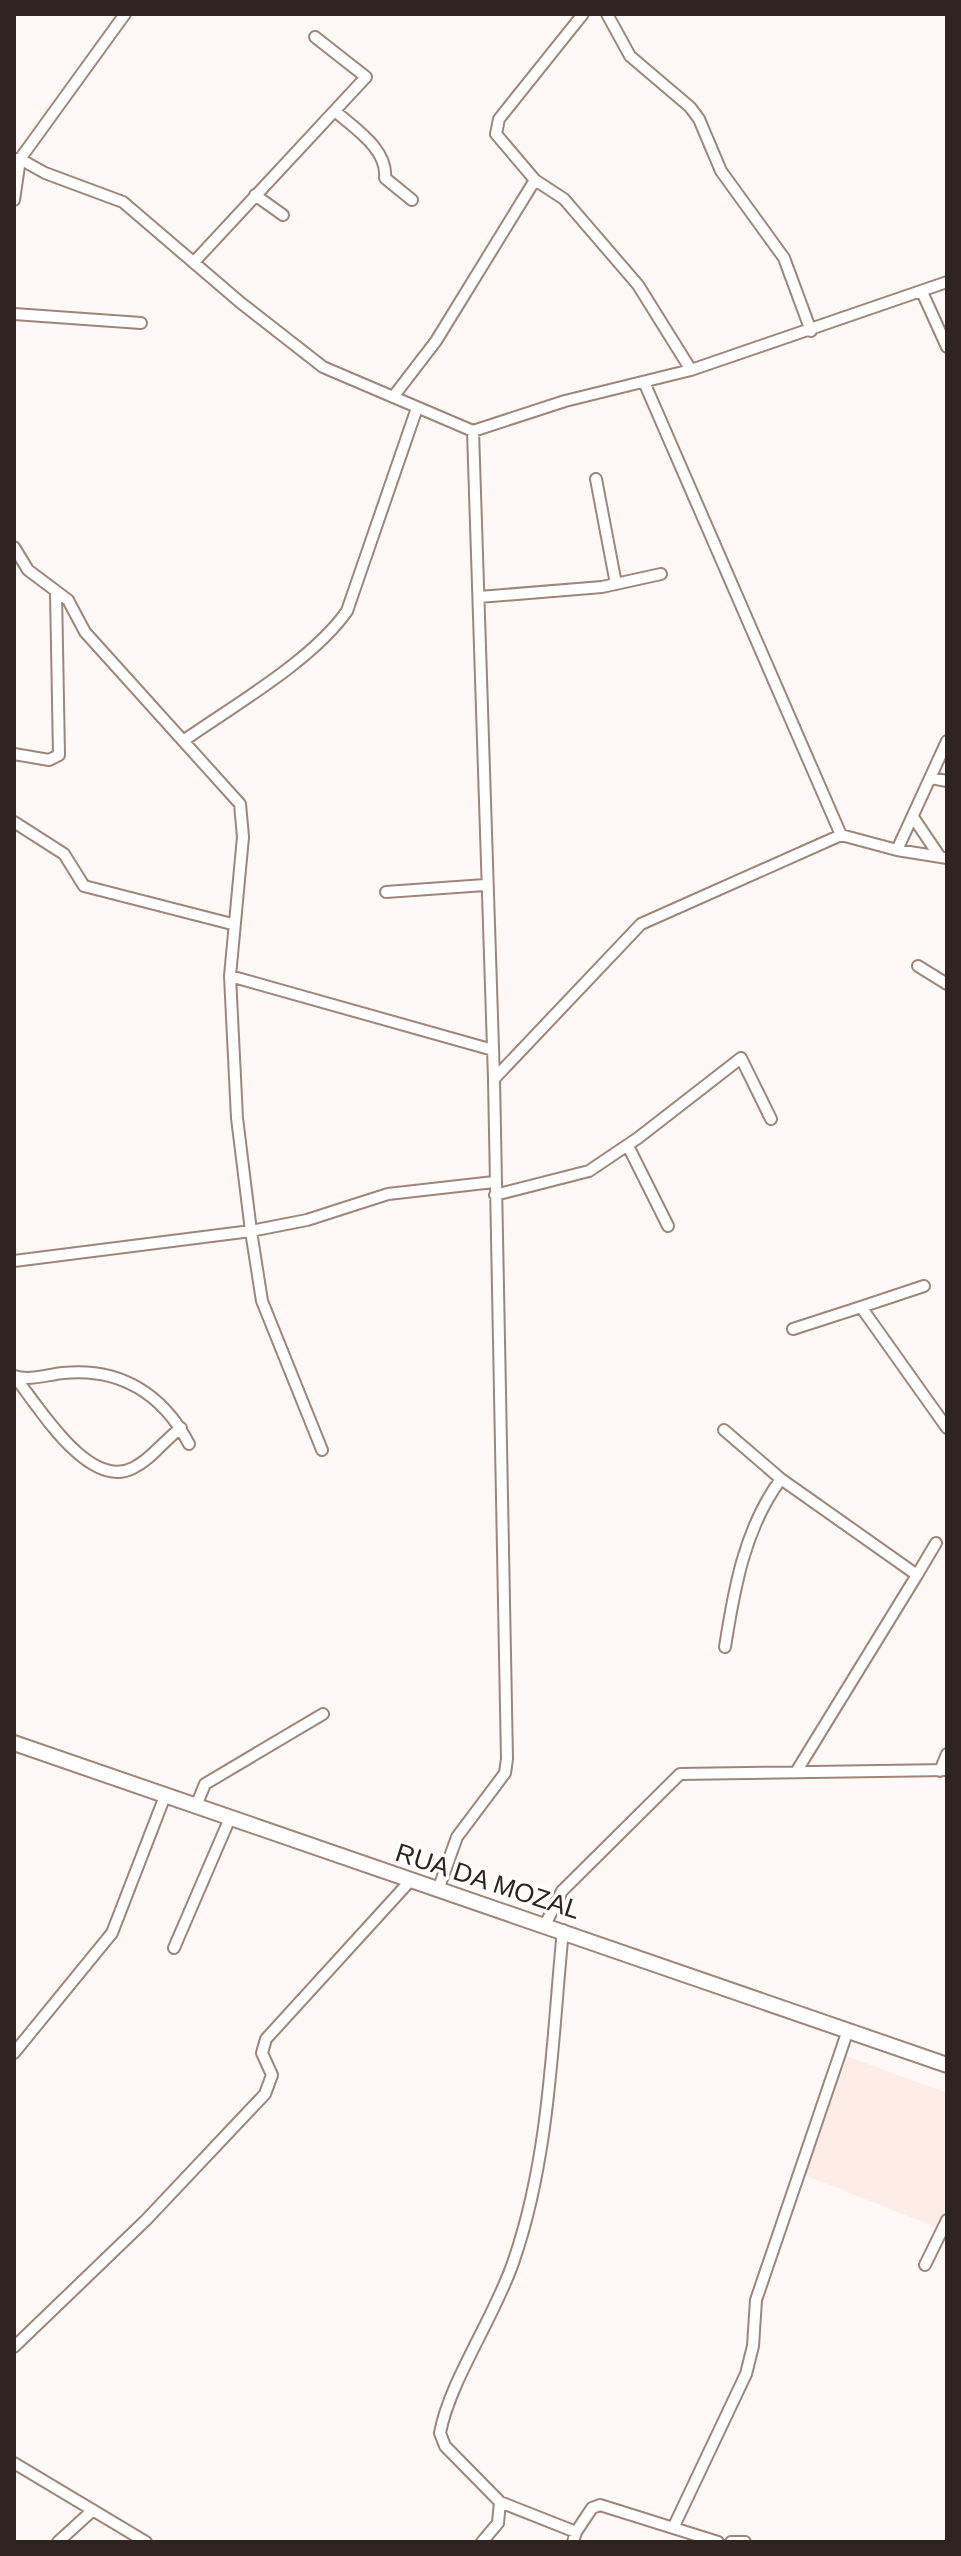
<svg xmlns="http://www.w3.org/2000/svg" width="961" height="2556" viewBox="0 0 961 2556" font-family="Arial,sans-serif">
	<rect width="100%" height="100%" fill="#fef8f6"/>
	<path fill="#fdede6" d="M846 2056 947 2093V2210L938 2228 805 2175Z"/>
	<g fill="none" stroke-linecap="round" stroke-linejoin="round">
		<defs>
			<path id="street" d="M583 14 499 119 496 134 535 180 564 199 638 285 691 370
				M607 14 630 56 690 107 699 119 721 171 784 258 811 331
				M335 111C355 129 388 149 385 178L412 200
				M16 159H20L125 14
				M255 195 283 215
				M14 200 20 159 45 173 123 202 241 303 323 367 473 431 565 401 691 370 947 282
				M195 261 366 77 315 37
				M922 292 947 347
				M14 314 141 323
				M644 382 841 835
				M393 397 436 341 535 180
				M596 479 616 584
				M14 547 28 570 68 600 85 632 240 804 243 837 230 976 237 1118 251 1231 262 1301 322 1450
				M479 597 602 587 661 574
				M183 741C233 706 313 660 347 611L417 408
				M14 754 49 760 59 755 56 592
				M931 778 947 781
				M913 817 940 857
				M14 822 64 854 84 886 232 924
				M897 850 947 741
				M386 892 485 885
				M918 966 947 984
				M230 976 493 1050
				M494 1079 641 924 841 835 897 850 947 858
				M628 1146 668 1226
				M495 1195 589 1171 638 1138 741 1058 771 1119
				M14 1261 251 1231 307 1220 388 1194 494 1182
				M924 1286 861 1307 947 1428
				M793 1329 861 1307
				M14 1376C29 1381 46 1375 63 1373 120 1367 163 1394 189 1444
				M15 1377C39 1407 89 1491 133 1468 152 1459 164 1440 181 1428
				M724 1430 781 1479 917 1575 796 1772
				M917 1575 936 1543
				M725 1647C734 1589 745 1527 781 1479
				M940 1771 947 1754
				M196 1806 205 1784 323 1714
				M438 1890 457 1837 505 1773 507 1759 494 1079 473 431
				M545 1925 562 1891 680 1774 947 1770
				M174 1948 230 1818
				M14 2053 112 1933 165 1796
				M925 2265 947 2220
				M14 2347 146 2220 265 2094 272 2075 262 2053 266 2039 411 1880
				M14 2463 146 2542
				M500 2502 576 2532 573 2542
				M674 2526 746 2374 753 2346 756 2300 848 2030
				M576 2532 592 2508 600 2505 718 2542
				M58 2542 93 2510
				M482 2542 498 2523 500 2502 445 2446 440 2433C450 2380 496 2315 514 2260 550 2155 552 2040 563 1930
				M731 2542H745"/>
			<path id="secondary" d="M14 1743 947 2065"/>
		</defs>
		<use href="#street" stroke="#a08578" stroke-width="14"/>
		<use href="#secondary" stroke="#a08578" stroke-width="18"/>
		<use href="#street" stroke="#fff" stroke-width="10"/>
		<use href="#secondary" stroke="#fff" stroke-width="14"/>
	</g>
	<g text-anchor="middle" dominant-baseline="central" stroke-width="7" stroke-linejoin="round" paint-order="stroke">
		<g font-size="26" fill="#2e231e" stroke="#fff">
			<text transform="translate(488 1881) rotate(18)">RUA DA MOZAL</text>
		</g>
	</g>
	<rect width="961" height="2556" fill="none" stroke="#2e231e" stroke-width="32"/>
</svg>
